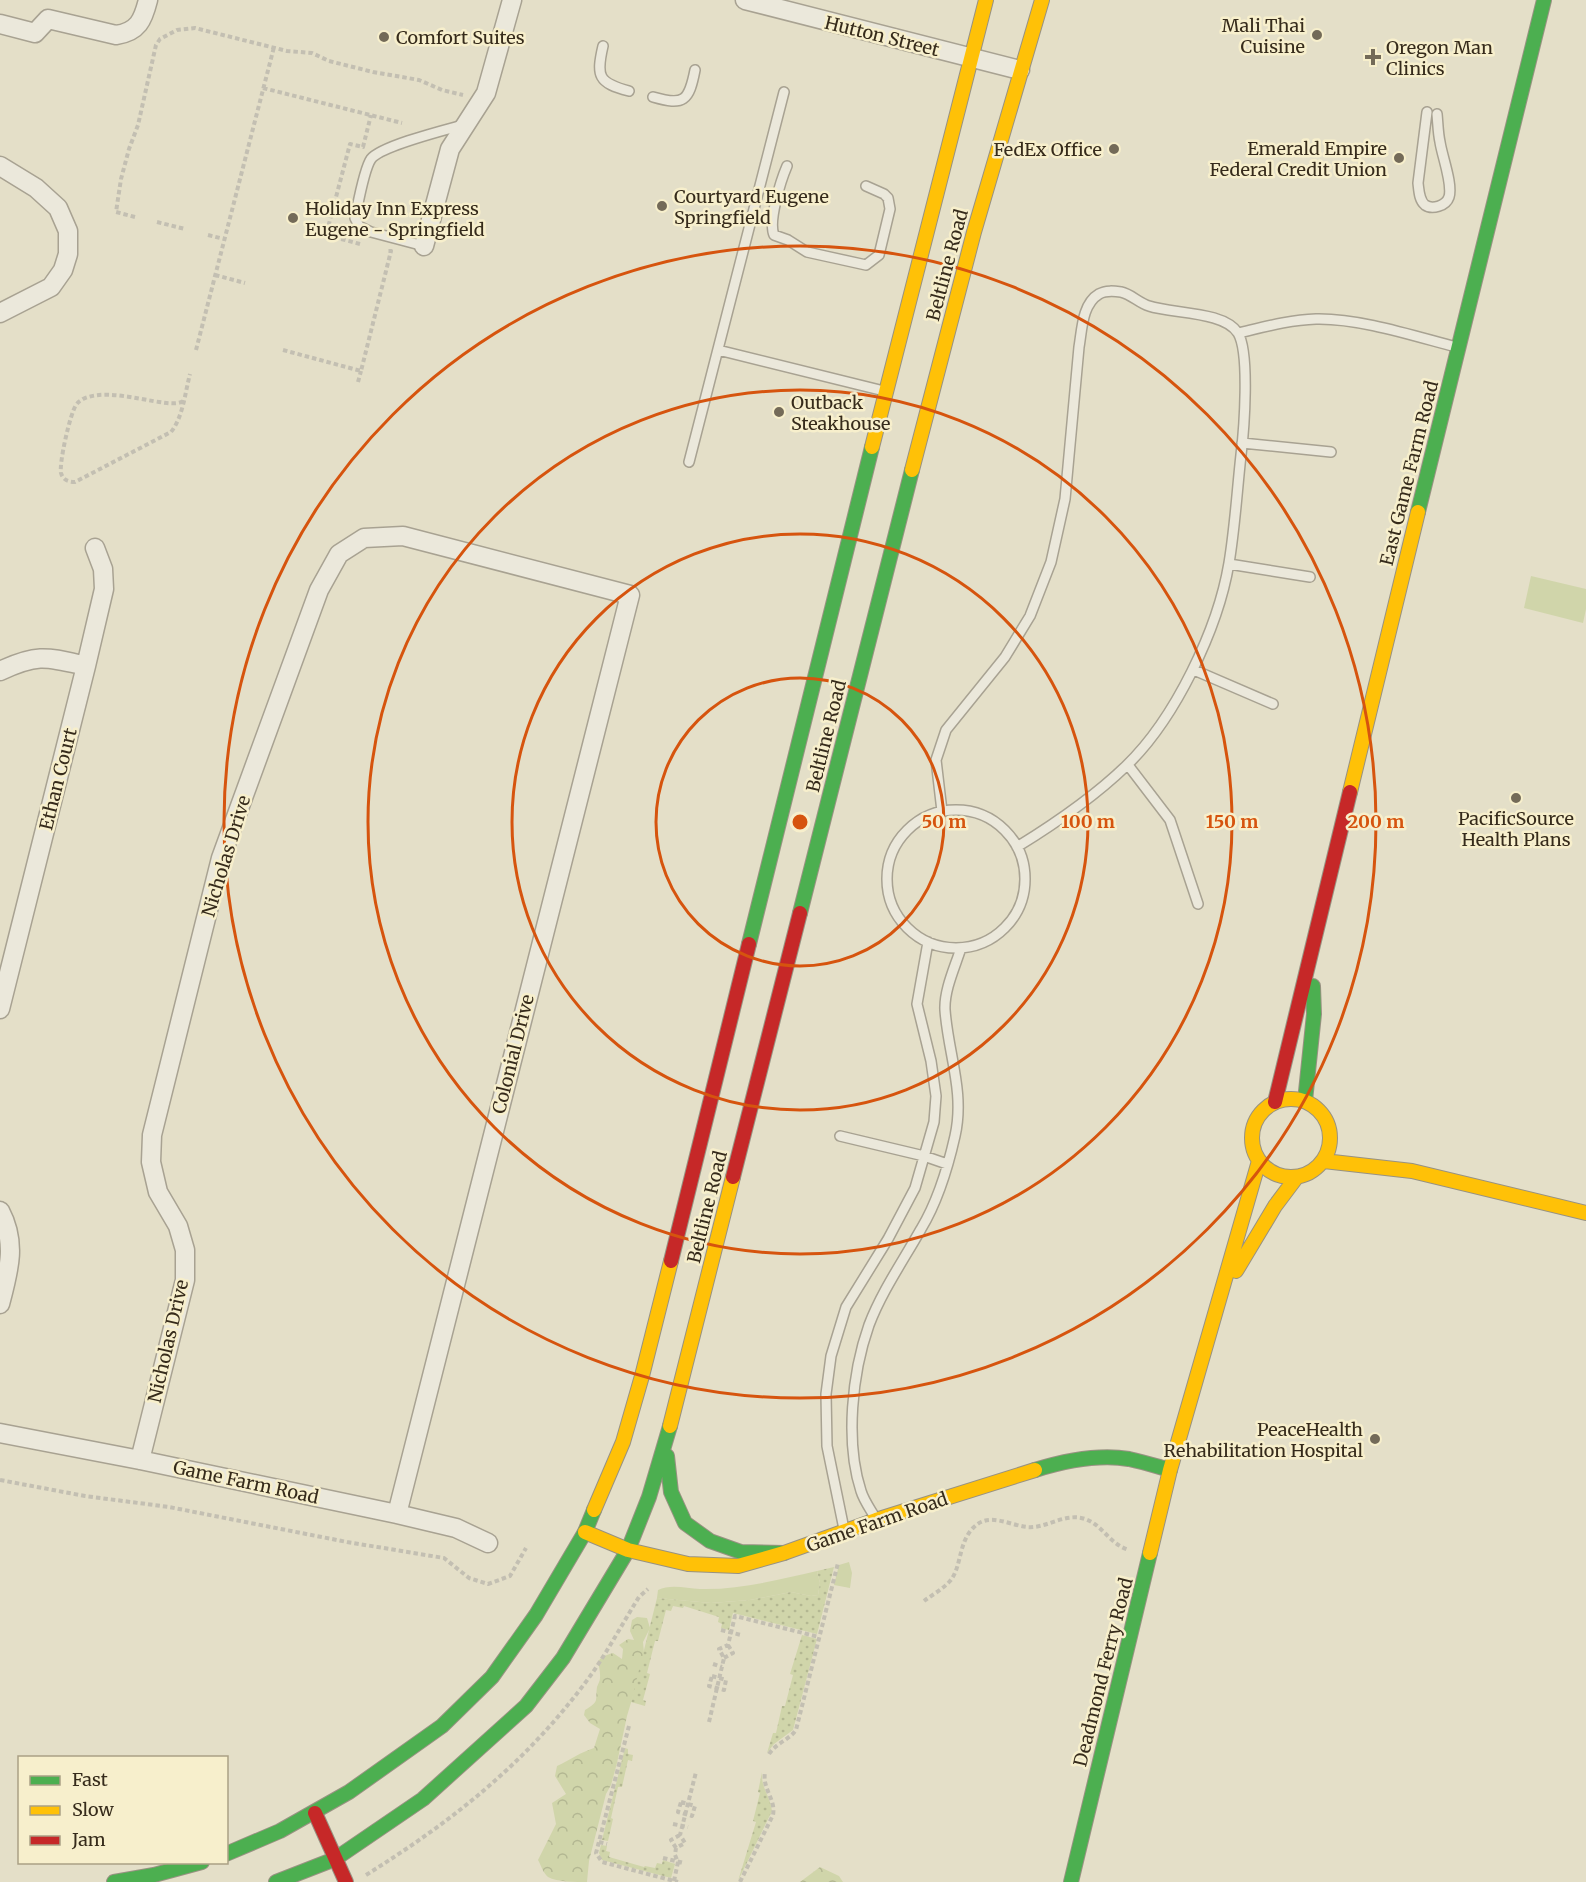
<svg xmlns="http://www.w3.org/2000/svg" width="1586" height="1882" viewBox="0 0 1586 1882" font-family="Merriweather,serif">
	<defs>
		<pattern id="forest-crowns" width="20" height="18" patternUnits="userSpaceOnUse" patternTransform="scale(1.5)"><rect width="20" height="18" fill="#d0d5aa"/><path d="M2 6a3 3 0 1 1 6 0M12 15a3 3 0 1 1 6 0" fill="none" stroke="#b3b792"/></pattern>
		<pattern id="park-dots" width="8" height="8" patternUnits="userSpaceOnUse" patternTransform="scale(1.5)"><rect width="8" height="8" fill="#d0d5aa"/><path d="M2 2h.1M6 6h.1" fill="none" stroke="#b3b792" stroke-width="1.8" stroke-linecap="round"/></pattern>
	</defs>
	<rect width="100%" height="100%" fill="#e4dfc8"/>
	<path fill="#d0d5aa" d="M1531 576 1586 589V609L1583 623 1524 608Z
		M849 1562 852 1573 850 1588 834 1585 839 1565Z
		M817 1571 820 1583 818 1595 811 1596 791 1592 750 1600 711 1603 657 1598 658 1590C670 1584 686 1588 700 1589 740 1590 777 1580 817 1571Z"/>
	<path fill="url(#forest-crowns)" d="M637 1617 647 1618 650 1628 643 1642 644 1653 641 1669 627 1716 617 1763 611 1785 606 1794 589 1861 587 1882C576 1882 557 1882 548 1877 543 1873 541 1865 538 1860L556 1824 552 1803 566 1794 555 1776 557 1766C570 1760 581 1752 594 1748L600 1729 590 1723 584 1715 585 1710C600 1701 595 1701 597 1687 598 1684 600 1681 600 1678 601 1662 591 1660 613 1653L622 1659 623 1649 619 1645 628 1639 634 1640 630 1631 632 1620Z
		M820 1867 839 1876 843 1882H800Z"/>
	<path fill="url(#park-dots)" d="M834 1567 817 1634 733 1613 729 1630 721 1628 722 1624 718 1622 719 1617 684 1606 683 1608 673 1606 671 1611 666 1610 658 1641H655L647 1673 650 1674 643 1700 646 1701 645 1706 631 1702 657 1598 711 1603 750 1600 791 1592 811 1596 818 1595 820 1583 817 1571Z
		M802 1635 817 1639 793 1730 774 1744 767 1753 773 1733H776L782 1706H785L793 1675 790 1674Z
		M625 1748 628 1749V1754L633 1755 632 1761 628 1760 622 1787H618L611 1818 613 1819 608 1841 602 1840Z
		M762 1772C761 1789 770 1795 772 1811L738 1881 756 1822 753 1821 760 1793 758 1792Z
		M601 1845 607 1846 606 1851 610 1852 609 1857 644 1867 645 1866 655 1868 657 1863 662 1864 663 1860 675 1864 671 1878 602 1860 599 1853Z"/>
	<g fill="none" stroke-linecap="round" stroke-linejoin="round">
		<defs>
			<path id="lane" d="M603 46C596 76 598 83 629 91
				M653 97C684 106 689 101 695 70
				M1427 112 1418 183C1419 191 1419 200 1425 205 1432 210 1446 206 1449 197 1453 184 1442 156 1440 142 1438 133 1438 124 1437 114
				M787 166C781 180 768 221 774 235L788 240 807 252 866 265 879 255 890 209 888 198 884 194 866 186
				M424 246 371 232 359 226 355 218C358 204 364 169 371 159 381 146 445 130 463 125
				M1238 333C1264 327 1289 320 1316 319 1359 318 1414 336 1456 347
				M718 350 884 391
				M1242 443 1331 452
				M689 462 784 92
				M1229 564 1310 577
				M1194 670 1273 704
				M1128 765 1170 820 1198 904
				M887 879a69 69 0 1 1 138 0a69 69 0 1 1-138 0Z
				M942 811 936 760 946 730 1005 657 1030 616 1051 562 1065 499 1079 347C1082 330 1082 304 1099 294 1106 290 1114 291 1121 292 1131 294 1139 303 1149 306 1173 314 1224 311 1238 333 1250 353 1244 430 1241 455 1237 491 1235 527 1229 563 1218 629 1175 719 1126 766 1093 798 1056 823 1017 847
				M840 1136 924 1156 947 1164
				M876 1519C871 1510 864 1501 861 1491 845 1442 852 1373 869 1325 882 1291 903 1261 921 1229 938 1201 948 1167 955 1136 965 1092 948 1053 945 1010 944 990 955 967 961 948
				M844 1529 827 1446 826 1394 831 1356 846 1307 888 1239 915 1188 934 1122 936 1096 931 1061 917 1004 928 942"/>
			<path id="street" d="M745 0 1020 70
				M0 24 35 33 48 19 116 35C138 32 143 20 148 0
				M0 166 36 188 58 208 68 231V254L63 270 51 287 0 313
				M424 246 450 149 486 93 512 0
				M0 671C38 653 47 657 86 666
				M0 1009 86 666 104 589 103 569 95 548
				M0 1211C17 1243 9 1270 0 1304
				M0 1433 140 1460 397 1514 456 1528 488 1543
				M140 1460 185 1280V1250L178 1226 158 1192 151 1162 152 1135 221 858 319 590 339 554 364 538 403 536 630 595 397 1514"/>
			<path id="fast" d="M1418 512 1544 0
				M800 913 912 470
				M749 944 872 447
				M1305 1101 1314 1014 1313 986
				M667 1456 671 1492 685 1523 710 1541 741 1552 784 1553
				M1035 1470C1064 1461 1099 1454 1129 1459 1143 1462 1156 1466 1170 1470
				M226 1854 280 1831 349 1792 442 1726 492 1677 536 1615 585 1532 594 1510
				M114 1882 154 1875 202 1862
				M276 1882 335 1859 423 1799 526 1706 563 1658 628 1550 649 1497 670 1426
				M1071 1882 1150 1553"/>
			<path id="slow" d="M872 447 986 0
				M912 470 974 232 1042 0
				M1350 792 1418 512
				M1252 1138a39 39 0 1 1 78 0a39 39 0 1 1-78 0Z
				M1324 1161 1412 1171 1586 1213
				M1236 1271 1275 1206 1296 1178
				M670 1426 733 1177
				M594 1510 623 1442 642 1376 671 1261
				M585 1532 628 1550 688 1564 738 1566 784 1553 876 1520 1035 1470
				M1150 1553 1170 1470 1259 1161"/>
			<path id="jam" d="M1275 1102 1350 792
				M733 1177 800 913
				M671 1261 749 944
				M315 1813 346 1882"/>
		</defs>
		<use href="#lane" stroke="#a8a292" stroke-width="12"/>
		<use href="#street" stroke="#a8a292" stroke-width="21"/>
		<use href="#fast" stroke="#989282" stroke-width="16"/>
		<use href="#slow" stroke="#989282" stroke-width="16"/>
		<use href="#jam" stroke="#989282" stroke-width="16"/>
		<path stroke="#c3bfb2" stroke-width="4" stroke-dasharray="4.5 3" stroke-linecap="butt" d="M263 88 402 123
			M135 217 116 212 121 179 129 149 138 125 156 45 160 39 177 30 195 28 287 51 312 53 329 61 373 72 419 80 442 90 463 95
			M157 222 185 229
			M208 235 224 239
			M360 244 326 235 350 144 363 147 371 115
			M215 275 245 283
			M196 350 274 47
			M283 350 361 371 391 251H388
			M358 382 361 371
			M183 401C170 411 112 385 83 399 80 401 78 402 76 405 70 414 59 463 61 473 63 480 68 482 75 482L171 432C183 417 185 393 190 374
			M0 1480 85 1496 169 1507 347 1542 444 1558 469 1578 488 1584 510 1576 526 1548
			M924 1601C932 1595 943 1589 950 1581 962 1567 958 1542 974 1527 989 1512 1009 1525 1027 1527 1046 1529 1065 1512 1085 1519 1103 1525 1109 1544 1129 1550
			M721 1630 741 1635
			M724 1658 733 1653 728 1645
			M713 1664 722 1667
			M712 1676 726 1680 724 1690 709 1686Z
			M709 1722 724 1658 719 1649 728 1645 735 1616 819 1637
			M629 1726 596 1853 602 1862 678 1882
			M769 1754C776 1743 789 1740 796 1730L838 1563
			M681 1802 695 1806 692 1816 678 1812Z
			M673 1824 688 1827
			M599 1842 607 1844
			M676 1848 671 1840 680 1835
			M663 1858 684 1863
			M366 1875C454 1820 526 1763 588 1679 607 1653 622 1624 639 1597L648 1589
			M674 1881 678 1862 675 1855 676 1848 685 1843 680 1835 696 1772
			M740 1882 773 1815C776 1799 762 1789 765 1772"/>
		<use href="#lane" stroke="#ebe8db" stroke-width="9"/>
		<use href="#street" stroke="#ebe8db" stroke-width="18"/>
		<use href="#fast" stroke="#4caf50" stroke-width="14"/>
		<use href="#slow" stroke="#ffc107" stroke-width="14"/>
		<use href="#jam" stroke="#c62828" stroke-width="14"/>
	</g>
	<g fill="none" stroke="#d6540e" stroke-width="3">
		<circle cx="800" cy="822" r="144"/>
		<circle cx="800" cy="822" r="288"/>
		<circle cx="800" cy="822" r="432"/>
		<circle cx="800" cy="822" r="576"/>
	</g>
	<g fill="#736a58" stroke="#f7efcc" stroke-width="2">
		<circle cx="1317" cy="35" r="6"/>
		<circle cx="384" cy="37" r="6"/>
		<path d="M1370 48h6v6h6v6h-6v6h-6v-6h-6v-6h6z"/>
		<circle cx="1114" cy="149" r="6"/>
		<circle cx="1399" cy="158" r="6"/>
		<circle cx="662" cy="206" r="6"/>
		<circle cx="293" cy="218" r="6"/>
		<circle cx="779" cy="412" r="6"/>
		<circle cx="1516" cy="798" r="6"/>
		<circle cx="1375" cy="1439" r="6"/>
	</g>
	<g text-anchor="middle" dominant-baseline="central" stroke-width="5" stroke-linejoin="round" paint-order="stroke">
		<g font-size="18" fill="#362b1b" stroke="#f7efcc" text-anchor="start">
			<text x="1305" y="25" text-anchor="end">Mali Thai<tspan x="1305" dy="21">Cuisine</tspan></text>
			<text x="396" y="37">Comfort Suites</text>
			<text x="1386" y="47">Oregon Man<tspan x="1386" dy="21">Clinics</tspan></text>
			<text x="1387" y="148" text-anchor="end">Emerald Empire<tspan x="1387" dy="21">Federal Credit Union</tspan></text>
			<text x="1102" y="149" text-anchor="end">FedEx Office</text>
			<text x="674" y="196">Courtyard Eugene<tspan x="674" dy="21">Springfield</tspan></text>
			<text x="305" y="208">Holiday Inn Express<tspan x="305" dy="21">Eugene - Springfield</tspan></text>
			<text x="791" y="402">Outback<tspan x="791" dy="21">Steakhouse</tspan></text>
			<text x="1516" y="818" text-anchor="middle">PacificSource<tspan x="1516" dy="21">Health Plans</tspan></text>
			<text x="1363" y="1429" text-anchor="end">PeaceHealth<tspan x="1363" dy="21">Rehabilitation Hospital</tspan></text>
		</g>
		<g font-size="18" fill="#362b1b" stroke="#f7efcc">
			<text transform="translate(882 36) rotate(14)">Hutton Street</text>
			<text transform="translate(947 265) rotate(-75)">Beltline Road</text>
			<text transform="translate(1409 473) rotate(-76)">East Game Farm Road</text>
			<text transform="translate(826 736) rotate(-76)">Beltline Road</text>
			<text transform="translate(58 779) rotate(-76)">Ethan Court</text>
			<text transform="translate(226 856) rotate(-73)">Nicholas Drive</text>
			<text transform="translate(513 1054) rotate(-76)">Colonial Drive</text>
			<text transform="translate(707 1207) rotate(-76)">Beltline Road</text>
			<text transform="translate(168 1341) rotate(-77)">Nicholas Drive</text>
			<text transform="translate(246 1482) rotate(12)">Game Farm Road</text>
			<text transform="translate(877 1522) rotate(-19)">Game Farm Road</text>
			<text transform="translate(1103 1672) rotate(-76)">Deadmond Ferry Road</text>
		</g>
	</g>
	<circle cx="800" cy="822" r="9" fill="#d6540e" stroke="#f7efcc" stroke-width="3"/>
	<g font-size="18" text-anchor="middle" font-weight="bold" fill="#d6540e" stroke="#f7efcc" stroke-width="5" stroke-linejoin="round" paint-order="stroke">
		<text x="944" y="828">50 m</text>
		<text x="1088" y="828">100 m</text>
		<text x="1232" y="828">150 m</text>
		<text x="1376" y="828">200 m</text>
	</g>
	<rect x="18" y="1756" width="210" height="108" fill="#f7efcc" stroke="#aaa185" stroke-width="1.5"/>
	<rect x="30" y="1776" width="30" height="9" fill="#4caf50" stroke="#aaa185" stroke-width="1.5"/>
	<text x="72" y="1786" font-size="18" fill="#362b1b">Fast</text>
	<rect x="30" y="1806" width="30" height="9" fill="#ffc107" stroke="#aaa185" stroke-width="1.5"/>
	<text x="72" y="1816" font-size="18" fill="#362b1b">Slow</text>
	<rect x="30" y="1836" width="30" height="9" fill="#c62828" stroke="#aaa185" stroke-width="1.5"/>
	<text x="72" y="1846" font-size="18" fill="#362b1b">Jam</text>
</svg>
